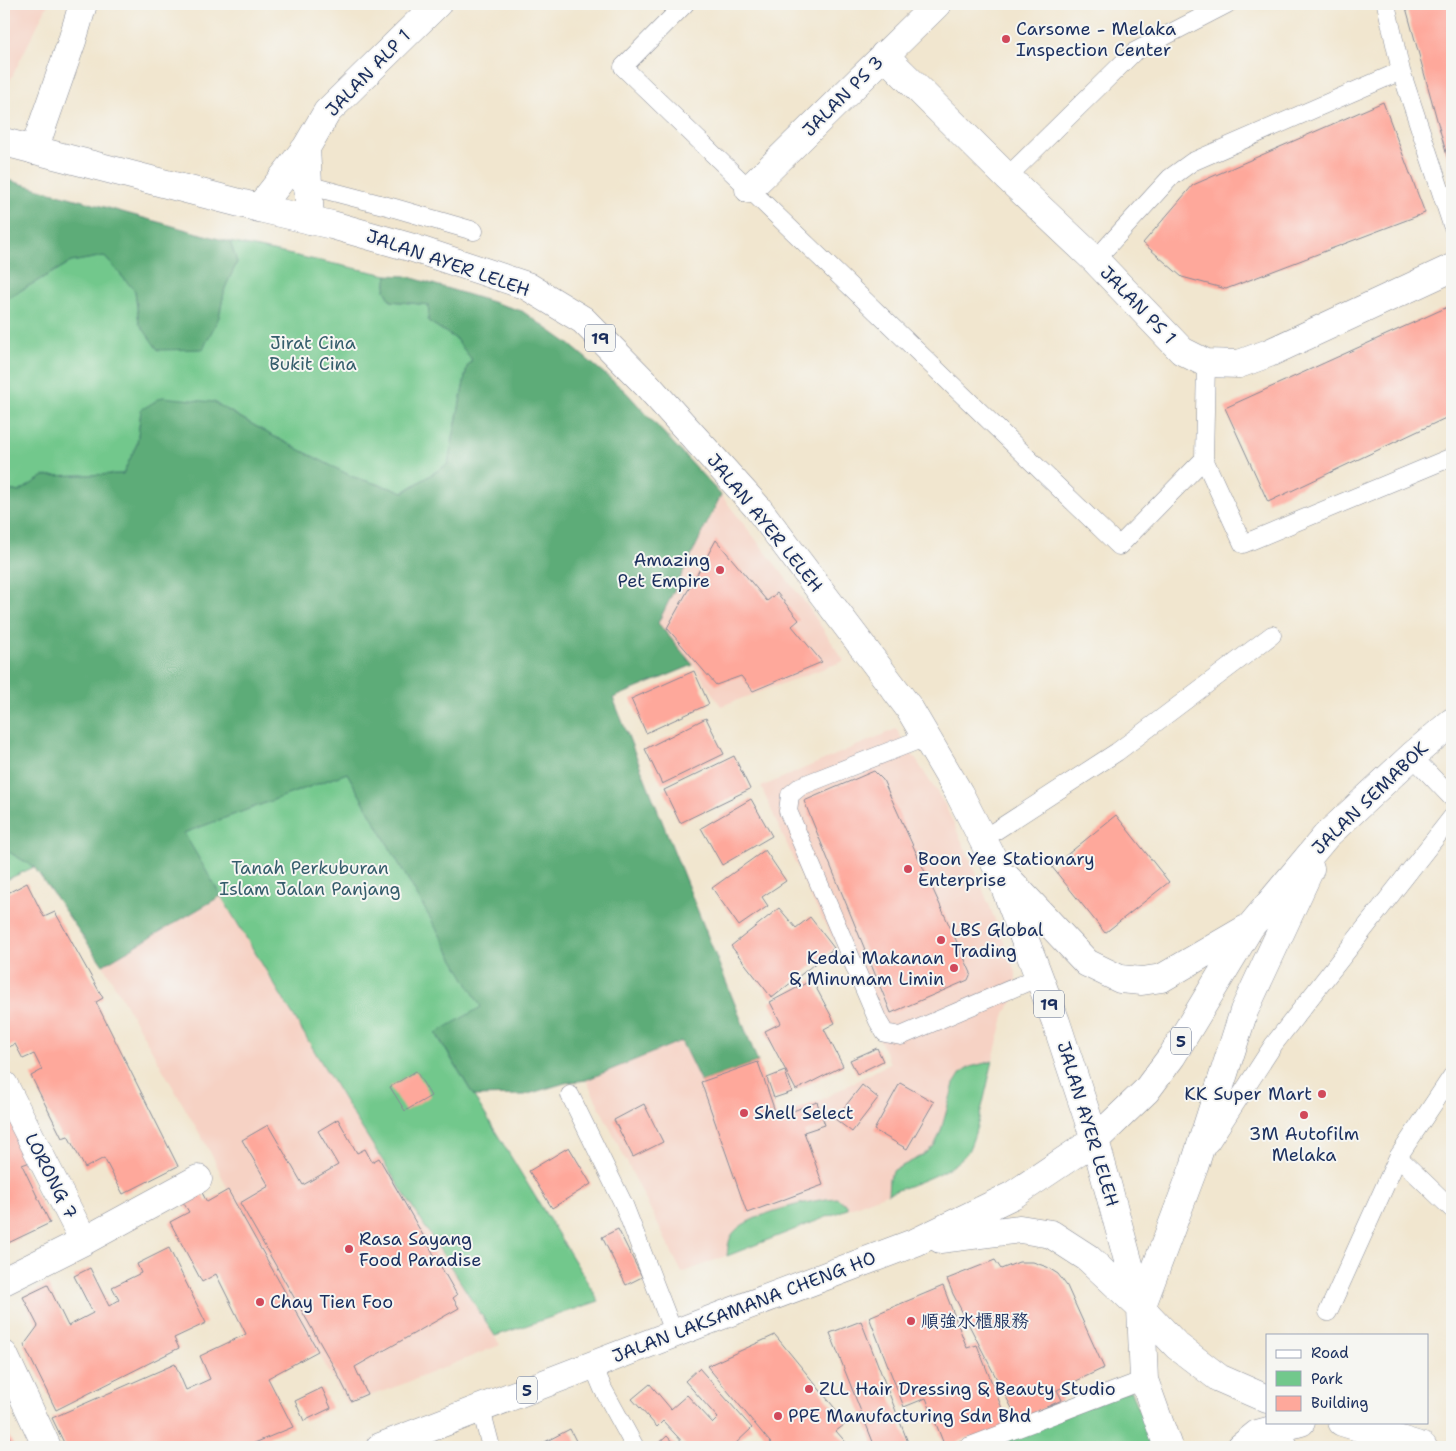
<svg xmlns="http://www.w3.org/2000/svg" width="1456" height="1451" viewBox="0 0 1456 1451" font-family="'Shantell Sans','LXGW WenKai TC',sans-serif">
	<rect width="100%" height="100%" fill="#f6f6f2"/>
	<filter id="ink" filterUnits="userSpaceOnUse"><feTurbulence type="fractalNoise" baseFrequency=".02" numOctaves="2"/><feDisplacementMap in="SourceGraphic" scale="10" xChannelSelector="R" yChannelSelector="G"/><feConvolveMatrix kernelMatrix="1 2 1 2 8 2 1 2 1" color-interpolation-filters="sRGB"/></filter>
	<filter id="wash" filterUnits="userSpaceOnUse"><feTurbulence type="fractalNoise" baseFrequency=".0096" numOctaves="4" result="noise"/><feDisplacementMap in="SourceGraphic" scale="20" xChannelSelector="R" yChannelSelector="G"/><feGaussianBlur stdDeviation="1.12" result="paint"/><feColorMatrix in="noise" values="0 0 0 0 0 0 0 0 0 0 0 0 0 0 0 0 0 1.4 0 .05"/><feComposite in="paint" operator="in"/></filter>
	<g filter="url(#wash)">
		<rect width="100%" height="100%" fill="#f1e6cf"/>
		<path fill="#f6d2c4" d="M4 4H48L4 93Z
			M721 495 807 605 844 661 721 706 693 665 658 623Z
			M896 729 944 803 975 870 1016 972V997L1005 1013 974 1133 967 1153 943 1172 682 1273 586 1080 681 1041 701 1082 758 1062 777 1117 817 1102 890 1063 844 959 814 904 761 787Z
			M221 896 347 1105 500 1345 403 1384 347 1404 228 1190 213 1157 103 965Z"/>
		<path fill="#72c88c" stroke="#467c75" d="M230 242 387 275 385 290 391 301 429 305 428 321 456 339 472 360 467 367 448 464 403 492 353 477 271 435 214 402 141 410 137 444 123 474 44 476 19 492 4 489V300L71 262 104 256 135 291 139 323 219 317 225 288 237 262Z
			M347 773 482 1007 436 1034 599 1301 495 1336 347 1105 183 833Z
			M4 849 34 867 4 881Z
			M993 1061C988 1079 976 1142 966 1154 950 1173 912 1184 888 1194L889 1178 894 1170 922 1156 934 1146 940 1134 954 1084 961 1073 970 1067Z
			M837 1198 847 1205V1209L727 1256C728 1247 728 1238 735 1231 750 1214 814 1199 837 1198Z
			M1131 1390 1155 1447H986Z"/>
		<path fill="#5dac78" stroke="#3c6e6b" d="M4 179 230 242 237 262 225 288 219 317 203 349 158 350 139 323 135 291 104 256 71 262 4 300Z
			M387 275 406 276 522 311 569 344 625 391 721 495 658 623 693 665 613 698 758 1062 701 1082 681 1041 586 1080 565 1083 525 1095 474 1096 436 1033 481 1007 347 773 184 833 221 896 103 965 34 867 4 849V489L19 492 44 476 123 474 137 444 141 410 162 397 213 402 271 435 353 477 404 492 448 464 467 367 472 360 456 339 428 321 429 305 391 301 385 290Z"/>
		<g id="blocks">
			<path fill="#fea89b" d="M1405 4H1452V174Z
				M1383 102 1425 213 1226 289 1182 277 1143 243 1193 185Z
				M1452 305V415L1268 502 1225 408Z
				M716 540 767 601 777 593 799 620 792 626 822 662 753 691 741 676 716 685 667 628Z
				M694 671 709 704 646 733 631 699Z
				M706 718 724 754 662 784 645 749Z
				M734 756 750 789 680 823 664 790Z
				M874 771 883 780 971 973 968 980 891 1013 804 801Z
				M751 799 772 836 722 865 701 828Z
				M1116 815 1169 882 1105 933 1052 867Z
				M765 850 786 881 762 897 768 906 739 926 712 888Z
				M27 883 44 917 55 912 103 998 96 1002 178 1166 123 1194 104 1158 85 1168 68 1136 62 1138 31 1076 42 1070 34 1054 23 1059 15 1044 7 1048 4 1042V895Z
				M779 908 796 928 810 917 834 948 772 998 731 946Z
				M812 980 835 1023 824 1029 843 1066 796 1090 765 1031 781 1023 770 1002Z
				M877 1048 883 1061 857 1074 850 1060Z
				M758 1062 777 1117 817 1102 825 1125 804 1132 823 1185 747 1213 701 1082Z
				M416 1071 431 1096 405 1111 390 1087Z
				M785 1071 792 1092 774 1098 767 1078Z
				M900 1083 934 1102 907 1149 874 1130Z
				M862 1085 878 1098 852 1132 835 1119Z
				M644 1104 663 1142 633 1157 614 1120Z
				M4 1107 30 1162 22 1165 50 1223 4 1245Z
				M338 1119 357 1153 365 1149 372 1162 379 1158 457 1295 453 1298 459 1308 355 1367 367 1394 351 1401 335 1369 240 1203 269 1186 242 1140 268 1125 303 1185 338 1165 318 1131Z
				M569 1147 591 1184 552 1208 529 1171Z
				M199 1187 207 1202 228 1190 318 1351 268 1378 293 1427 245 1447H66L52 1418 175 1364 186 1390 210 1379 200 1356 246 1334 216 1274 202 1282 170 1222 189 1212 180 1197Z
				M618 1229 642 1277 626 1285 602 1237Z
				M169 1248 206 1323 174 1338 179 1348 56 1410 24 1345 38 1326 23 1297 48 1285 68 1326 93 1313 74 1276 90 1268 109 1306 119 1300 112 1287 141 1273 137 1264Z
				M995 1260 1001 1269 1019 1262H1033L1047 1267 1058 1274 1067 1286 1104 1368 1057 1390 1062 1400 1018 1420 953 1294 947 1279Z
				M943 1286 967 1348 977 1345 1009 1426 973 1440 972 1436 945 1447 926 1398 904 1407 869 1317Z
				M861 1321 909 1445 903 1447H875L830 1333Z
				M775 1335 847 1423 836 1431 850 1447H774L707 1366Z
				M699 1368 752 1428 733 1446V1447H687L663 1421 657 1427 632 1399 650 1384 671 1409 687 1395 713 1423 718 1418 685 1381Z
				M322 1388 331 1408 304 1421 295 1401Z
				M4 1426 14 1447H4Z
				M570 1429 579 1447H543L541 1444Z
				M667 1436 677 1447H655Z"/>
		</g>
	</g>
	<g filter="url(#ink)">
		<use href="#blocks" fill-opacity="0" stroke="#868a96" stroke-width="1"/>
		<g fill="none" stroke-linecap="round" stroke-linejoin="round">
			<defs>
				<path id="service" d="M685 4 623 67 1119 546 1204 459
					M1386 4 1401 71 1452 225
					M1007 177 1134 52 1227 4
					M299 183 391 207 474 231
					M1095 260 1170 178 1192 162 1401 71
					M1206 363 1204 459 1243 544 1452 457
					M926 737 801 786 790 795 788 811 878 1021 885 1033 901 1036 1039 977
					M1412 756 1452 798
					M983 839 1117 752 1272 635
					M570 1095 624 1205 674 1334
					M1210 1143 1274 1044 1452 817
					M1398 1157 1452 1209
					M1328 1312 1398 1157 1452 1076
					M593 1365 603 1389 635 1447
					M481 1409 491 1447
					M1282 1427 1289 1447
					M968 1447 1144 1380"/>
				<path id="minor" d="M884 55 1007 177 1095 260 1182 351 1206 363 1239 364 1269 353 1452 268
					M306 148 310 220
					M34 150 72 41 83 4
					M749 189 937 4
					M259 208 306 148 327 112 437 4
					M4 1085 84 1241
					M4 1281 84 1241 198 1179
					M4 1355 47 1447"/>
				<path id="primary" d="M4 142 259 208 332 225 413 248 527 286 583 320 648 386 757 507 909 708 959 793 998 869 1056 1022 1095 1140 1141 1308 1144 1380 1168 1447
					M1008 879 1087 963 1120 979 1142 981 1162 978 1246 929
					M940 1239 1020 1229 1051 1234 1088 1258 1141 1308 1177 1346 1219 1378 1267 1399
					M1141 1308 1194 1167 1244 1011 1310 869
					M1342 1422 1423 1447
					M380 1447 720 1316 916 1242 1013 1195 1095 1140 1146 1091 1172 1056 1250 927 1326 836 1412 756 1452 722
					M1241 1447 1257 1434 1301 1422"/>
			</defs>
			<use href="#service" stroke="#868a96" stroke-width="19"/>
			<use href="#minor" stroke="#868a96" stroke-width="29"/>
			<use href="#primary" stroke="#868a96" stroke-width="29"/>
			<use href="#service" stroke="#fff" stroke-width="18"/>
			<use href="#minor" stroke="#fff" stroke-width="28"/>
			<use href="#primary" stroke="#fff" stroke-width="28"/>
		</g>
	</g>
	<g fill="#d1495b" stroke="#f6f6f2" stroke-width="2">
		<circle cx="1006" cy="39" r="5"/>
		<circle cx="720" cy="570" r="5"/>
		<circle cx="908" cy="869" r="5"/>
		<circle cx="941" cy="940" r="5"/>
		<circle cx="954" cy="968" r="5"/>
		<circle cx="1322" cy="1094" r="5"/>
		<circle cx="744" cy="1113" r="5"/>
		<circle cx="1304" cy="1115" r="5"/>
		<circle cx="349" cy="1249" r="5"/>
		<circle cx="260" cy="1302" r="5"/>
		<circle cx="911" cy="1321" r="5"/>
		<circle cx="809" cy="1389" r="5"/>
		<circle cx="778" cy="1416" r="5"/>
	</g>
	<g text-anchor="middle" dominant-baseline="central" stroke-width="4" stroke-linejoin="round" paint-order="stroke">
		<g fill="#f6f6f2" stroke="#5d6b8a" stroke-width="1">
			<rect x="585" y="324.5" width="30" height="27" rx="4"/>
			<rect x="1034" y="990.5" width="30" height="27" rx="4"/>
			<rect x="1171" y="1027.5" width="20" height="27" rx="4"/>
			<rect x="517" y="1376.5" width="20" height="27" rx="4"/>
		</g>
		<g font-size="16" font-weight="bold" fill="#1b2f5e">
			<text x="600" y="338">19</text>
			<text x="1049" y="1004">19</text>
			<text x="1181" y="1041">5</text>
			<text x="527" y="1390">5</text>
		</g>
		<g font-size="18" fill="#1b2f5e" stroke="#f6f6f2" text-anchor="start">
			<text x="1016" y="29">Carsome - Melaka<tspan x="1016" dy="21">Inspection Center</tspan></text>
			<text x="710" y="560" text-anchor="end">Amazing<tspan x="710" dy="21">Pet Empire</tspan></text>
			<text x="918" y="859">Boon Yee Stationary<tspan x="918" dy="21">Enterprise</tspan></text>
			<text x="951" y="930">LBS Global<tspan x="951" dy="21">Trading</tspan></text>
			<text x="944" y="958" text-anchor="end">Kedai Makanan<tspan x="944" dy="21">&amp; Minumam Limin</tspan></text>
			<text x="1312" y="1094" text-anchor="end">KK Super Mart</text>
			<text x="754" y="1113">Shell Select</text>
			<text x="1304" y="1134" text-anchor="middle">3M Autofilm<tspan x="1304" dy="21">Melaka</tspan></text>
			<text x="359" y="1239">Rasa Sayang<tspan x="359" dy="21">Food Paradise</tspan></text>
			<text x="270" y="1302">Chay Tien Foo</text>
			<text x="921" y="1321">順強水櫃服務</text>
			<text x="819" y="1389">ZLL Hair Dressing &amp; Beauty Studio</text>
			<text x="788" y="1416">PPE Manufacturing Sdn Bhd</text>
		</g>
		<g font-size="18" fill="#1b2f5e" stroke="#f6f6f2">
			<text transform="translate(368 73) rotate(-46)">JALAN ALP 1</text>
			<text transform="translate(843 96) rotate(-45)">JALAN PS 3</text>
			<text transform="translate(448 263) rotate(19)">JALAN AYER LELEH</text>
			<text transform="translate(1138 305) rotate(46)">JALAN PS 1</text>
			<text transform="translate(765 523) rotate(51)">JALAN AYER LELEH</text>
			<text transform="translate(1370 798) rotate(-44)">JALAN SEMABOK</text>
			<text transform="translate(1088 1124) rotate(73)">JALAN AYER LELEH</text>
			<text transform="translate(51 1176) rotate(63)">LORONG 7</text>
			<text transform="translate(744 1307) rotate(-21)">JALAN LAKSAMANA CHENG HO</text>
		</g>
		<g font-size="18" fill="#355d6c" stroke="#f6f6f2">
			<text x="313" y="343">Jirat Cina<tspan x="313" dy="21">Bukit Cina</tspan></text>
			<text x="310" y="868">Tanah Perkuburan<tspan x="310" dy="21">Islam Jalan Panjang</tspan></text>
		</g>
	</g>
	<rect width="1456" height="1451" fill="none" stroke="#f6f6f2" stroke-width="20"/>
	<rect x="1266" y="1334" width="162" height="90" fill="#f6f6f2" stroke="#9ea6b7"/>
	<rect x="1276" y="1350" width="25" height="8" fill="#ffffff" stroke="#9ea6b7"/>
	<text x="1311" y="1358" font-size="15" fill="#1b2f5e">Road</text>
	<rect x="1276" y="1371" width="25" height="15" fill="#72c88c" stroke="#9ea6b7"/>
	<text x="1311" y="1384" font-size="15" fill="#1b2f5e">Park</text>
	<rect x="1276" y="1396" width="25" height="15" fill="#fea89b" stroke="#9ea6b7"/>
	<text x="1311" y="1408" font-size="15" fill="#1b2f5e">Building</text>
</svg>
